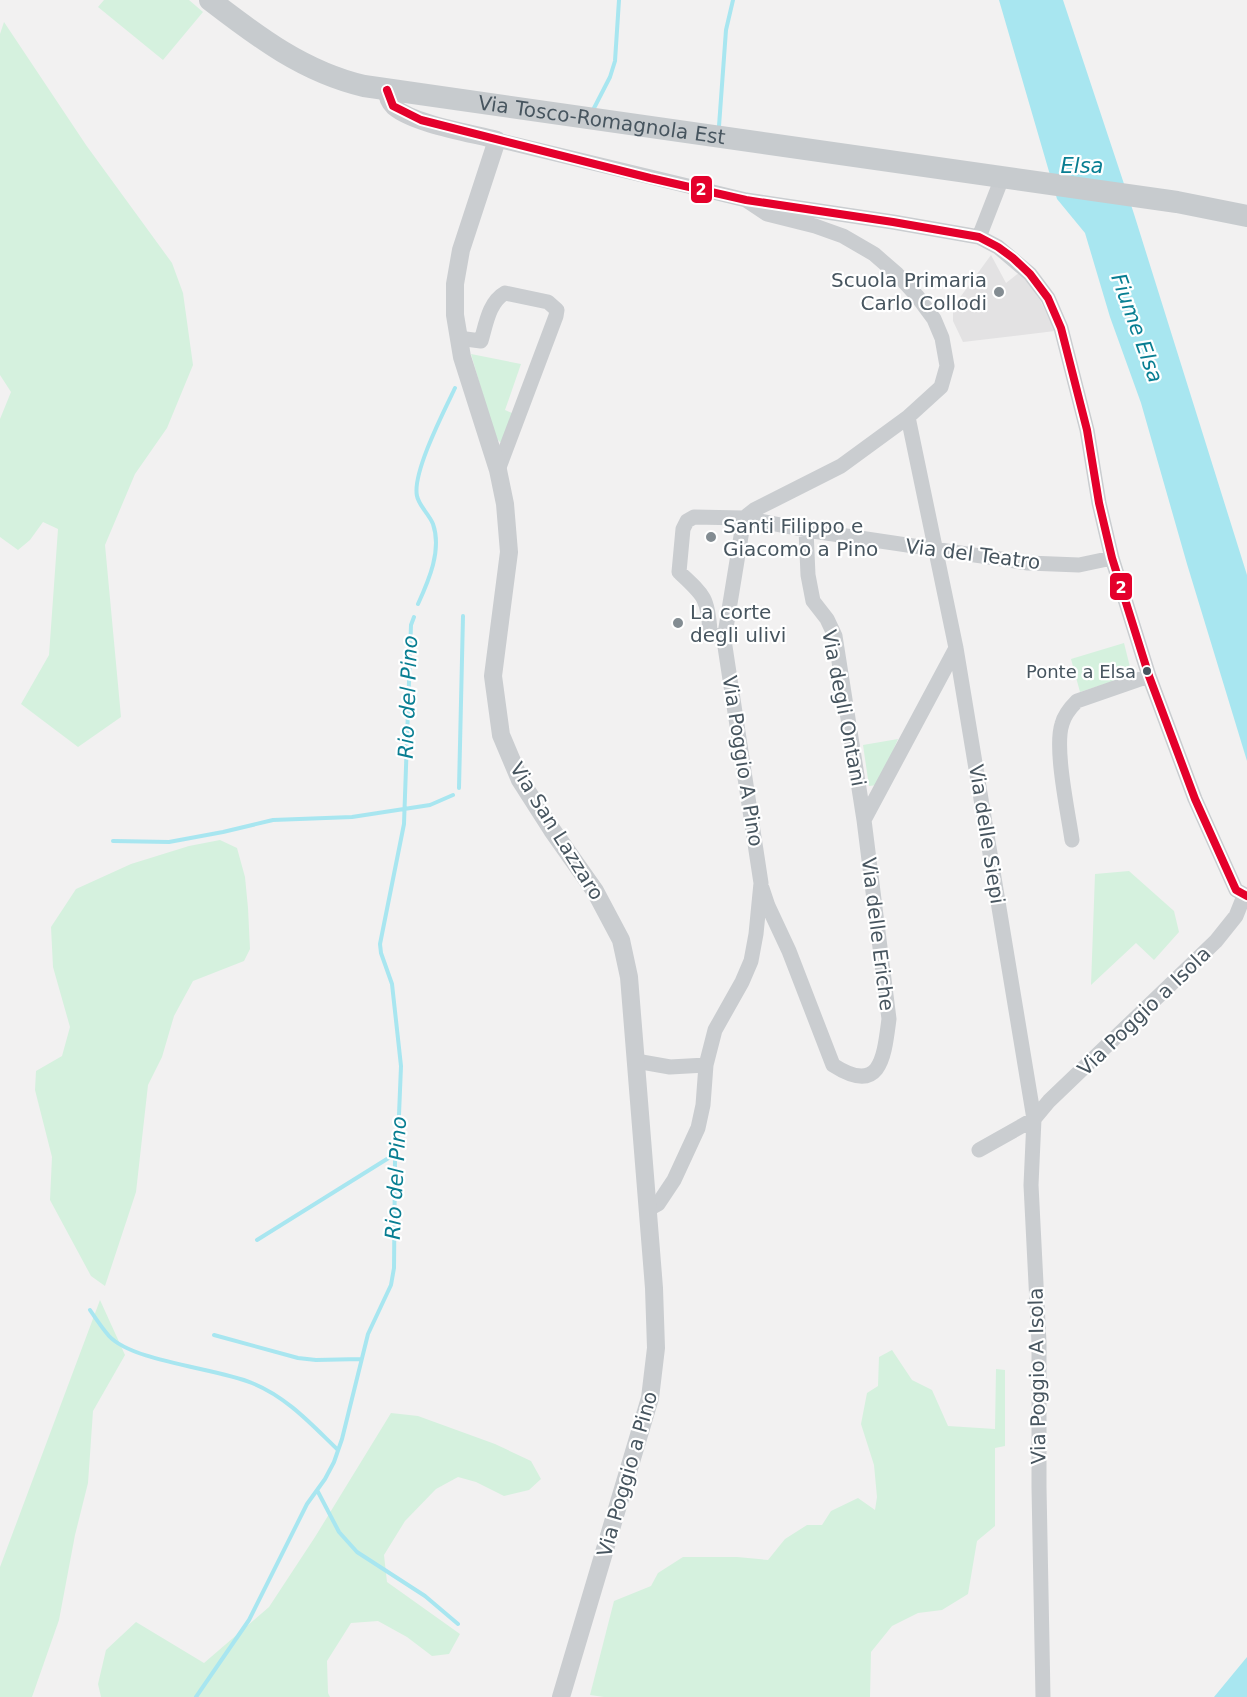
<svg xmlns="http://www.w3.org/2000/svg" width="1247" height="1697" viewBox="0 0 1247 1697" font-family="'DejaVu Sans',sans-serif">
	<rect width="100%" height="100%" fill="#f2f1f1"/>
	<path fill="#e3e2e3" d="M991 255 1006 283 1020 272 1040 300 1055 331 963 342 953 321V307Z"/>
	<path fill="#d5f1de" d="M104 0H189L203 12 163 60 98 7Z
		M4 22 86 145 172 263 183 293 193 365 167 428 135 474 105 545 121 717 78 747 21 704 49 655 58 529 43 522 30 540 18 550 0 537V419L11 392 0 375V34Z
		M471 354 521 364 505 410 514 414 504 442H500L495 437Z
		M1124 643 1132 675 1080 692 1071 659Z
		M898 739 878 785 869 786 863 745Z
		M220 840 237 848 245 877 248 908 250 949 244 961 193 981 174 1016 162 1057 148 1085 136 1192 105 1286 91 1276 50 1200 52 1157 35 1090 36 1071 62 1056 70 1027 53 967 51 927 76 889 131 864 189 846Z
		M1129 871 1174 911 1179 932 1154 960 1136 943 1091 985 1095 874Z
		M100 1300 125 1355 93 1411 88 1483 75 1535 59 1620 32 1697H0V1567Z
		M892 1350 912 1380 932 1390 948 1426 995 1429 996 1369 1005 1370V1446L995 1448V1526L977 1541 968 1594 942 1610 918 1613 892 1626 871 1652 870 1697H604L590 1695 614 1601 651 1586 658 1573 683 1557H737L768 1560 785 1539 807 1525H822L831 1511 858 1498 875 1510 877 1497 874 1465 861 1424 867 1393 878 1386 879 1357Z
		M391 1413 418 1416 495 1444 531 1461 541 1479 529 1490 504 1496 476 1482 458 1477 436 1489 405 1521 384 1555 387 1582 460 1634 449 1654 432 1656 407 1637 378 1621 351 1623 327 1661 328 1693 330 1697H101L98 1684 106 1650 136 1622 204 1663 269 1607 315 1537Z"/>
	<path fill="#a8e6f0" d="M999 0H1063L1134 214 1247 575V761L1187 564 1141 403 1110 317 1085 233 1057 199Z
		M1247 1657V1697H1214Z"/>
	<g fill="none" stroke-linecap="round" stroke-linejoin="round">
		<path stroke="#a8e6f0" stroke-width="4" d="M592 112 610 77 615 61 619 0
			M719 126 726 30 733 0
			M418 604C429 580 442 550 433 524 429 514 419 506 417 496 412 473 444 411 455 388
			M459 788 463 616
			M113 841 169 842 223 832 273 820 352 817 430 805 453 795
			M257 1240 395 1154
			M90 1310C96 1319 102 1328 109 1336 133 1362 217 1368 252 1383 287 1397 312 1425 338 1450
			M214 1335 298 1358 316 1360 361 1359
			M317 1490 339 1532 357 1552 425 1596 458 1624
			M196 1697 249 1620 307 1504 325 1479 334 1462 342 1439 368 1334 391 1285 394 1268 395 1161 398 1139 401 1066 392 984 381 953 380 944 404 824 411 625 414 617"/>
		<path stroke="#cacdd0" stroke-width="15" d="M497 140 746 200 893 222 979 237 998 247 1030 274 1048 298 1061 328 1087 430 1099 503 1112 558 1149 676 1195 799 1236 890 1247 896
			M979 237 1002 178
			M458 338 481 341C486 324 489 302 505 293L548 302 557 310 556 316 498 470
			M908 417 956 648 1034 1119 1031 1185 1039 1343V1487L1043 1697
			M724 640 710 632C708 598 704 595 679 572L683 529 687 521 694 517 744 518 806 530 1028 563 1079 565 1112 558
			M864 820 956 648
			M1072 840C1068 812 1054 748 1062 724 1064 716 1071 707 1077 701L1149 676
			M762 888 768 906 789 951 833 1065C881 1096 884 1057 889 1019L864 820 835 636 827 619 813 601 808 575 806 530
			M636 1061 670 1067 706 1065
			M979 1150 1034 1119 1049 1101 1216 941 1236 916 1244 896
			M649 1209 658 1204 674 1180 698 1128 703 1105 706 1065 715 1030 742 982 751 961 756 934 761 883 724 640 744 518 754 510 841 466 908 417 941 387 947 366 942 338 934 319 917 296 897 274 874 254 843 236 815 226 767 214 746 200"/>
		<path stroke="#cacdd0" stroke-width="18" d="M387 90C387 96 389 102 394 107 414 124 470 133 497 140L461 250 455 284V315L462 357 498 470 505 504 509 552 493 676 501 735 520 780 552 830 595 891 621 940 629 977 654 1288 656 1348 650 1398 561 1697"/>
		<path stroke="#c7cbce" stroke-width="22" id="s1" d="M210 0C258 37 304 72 364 86L1177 202 1247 216"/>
		<defs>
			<path id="bus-1" d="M387 90 393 106 421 120 650 178 746 200 893 222 979 237 998 247 1013 258 1030 274 1048 298 1061 328 1087 430 1099 503 1112 558 1149 676 1195 799 1236 890 1247 896"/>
		</defs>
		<use href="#bus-1" stroke="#fff" stroke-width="12"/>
		<use href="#bus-1" stroke="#e4002b" stroke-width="8"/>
	</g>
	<g fill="#838c92" stroke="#fff" stroke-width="2">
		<circle cx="999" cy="292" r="6"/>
		<circle cx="711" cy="537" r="6"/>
		<circle cx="678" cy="623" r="6"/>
	</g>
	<circle fill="#47555f" stroke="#fff" stroke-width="2" cx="1147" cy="671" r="5"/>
	<g text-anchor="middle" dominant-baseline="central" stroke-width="4.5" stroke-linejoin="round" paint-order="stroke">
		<g font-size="18" fill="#47555f" stroke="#fff" text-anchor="end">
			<text x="1136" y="671">Ponte a Elsa</text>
		</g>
		<g font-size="20" fill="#47555f" stroke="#fff">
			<text stroke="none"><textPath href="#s1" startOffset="418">Via Tosco-Romagnola Est</textPath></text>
			<text transform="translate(973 554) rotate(7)">Via del Teatro</text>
			<text transform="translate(844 708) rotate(79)">Via degli Ontani</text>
			<text transform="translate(743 761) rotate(81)">Via Poggio A Pino</text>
			<text transform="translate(557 831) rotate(58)">Via San Lazzaro</text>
			<text transform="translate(987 834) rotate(81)">Via delle Siepi</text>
			<text transform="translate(878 934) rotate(83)">Via delle Eriche</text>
			<text transform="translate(1144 1011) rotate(-44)">Via Poggio a Isola</text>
			<text transform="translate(1037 1376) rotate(-91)">Via Poggio A Isola</text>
			<text transform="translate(627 1474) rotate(-74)">Via Poggio a Pino</text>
		</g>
		<g font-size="20" fill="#47555f" stroke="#fff" text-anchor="start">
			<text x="987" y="280" text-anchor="end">Scuola Primaria<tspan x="987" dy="23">Carlo Collodi</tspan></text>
			<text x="723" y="526">Santi Filippo e<tspan x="723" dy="23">Giacomo a Pino</tspan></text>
			<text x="690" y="612">La corte<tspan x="690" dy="23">degli ulivi</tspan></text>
		</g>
		<g font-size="21" font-style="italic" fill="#087e92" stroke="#fff">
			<text x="1082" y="166">Elsa</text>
			<text transform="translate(1137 328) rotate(70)">Fiume Elsa</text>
			<text transform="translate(408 697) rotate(-88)">Rio del Pino</text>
			<text transform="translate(396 1178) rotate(-87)">Rio del Pino</text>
		</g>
	</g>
	<g stroke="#fff" stroke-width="2">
		<rect x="690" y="175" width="23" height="29" rx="6" fill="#e4002b"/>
		<rect x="1109" y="572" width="24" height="29" rx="6" fill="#e4002b"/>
	</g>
	<g font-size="16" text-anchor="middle" font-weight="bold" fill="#fff">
		<text x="701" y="195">2</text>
		<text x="1121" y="593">2</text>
	</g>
</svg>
